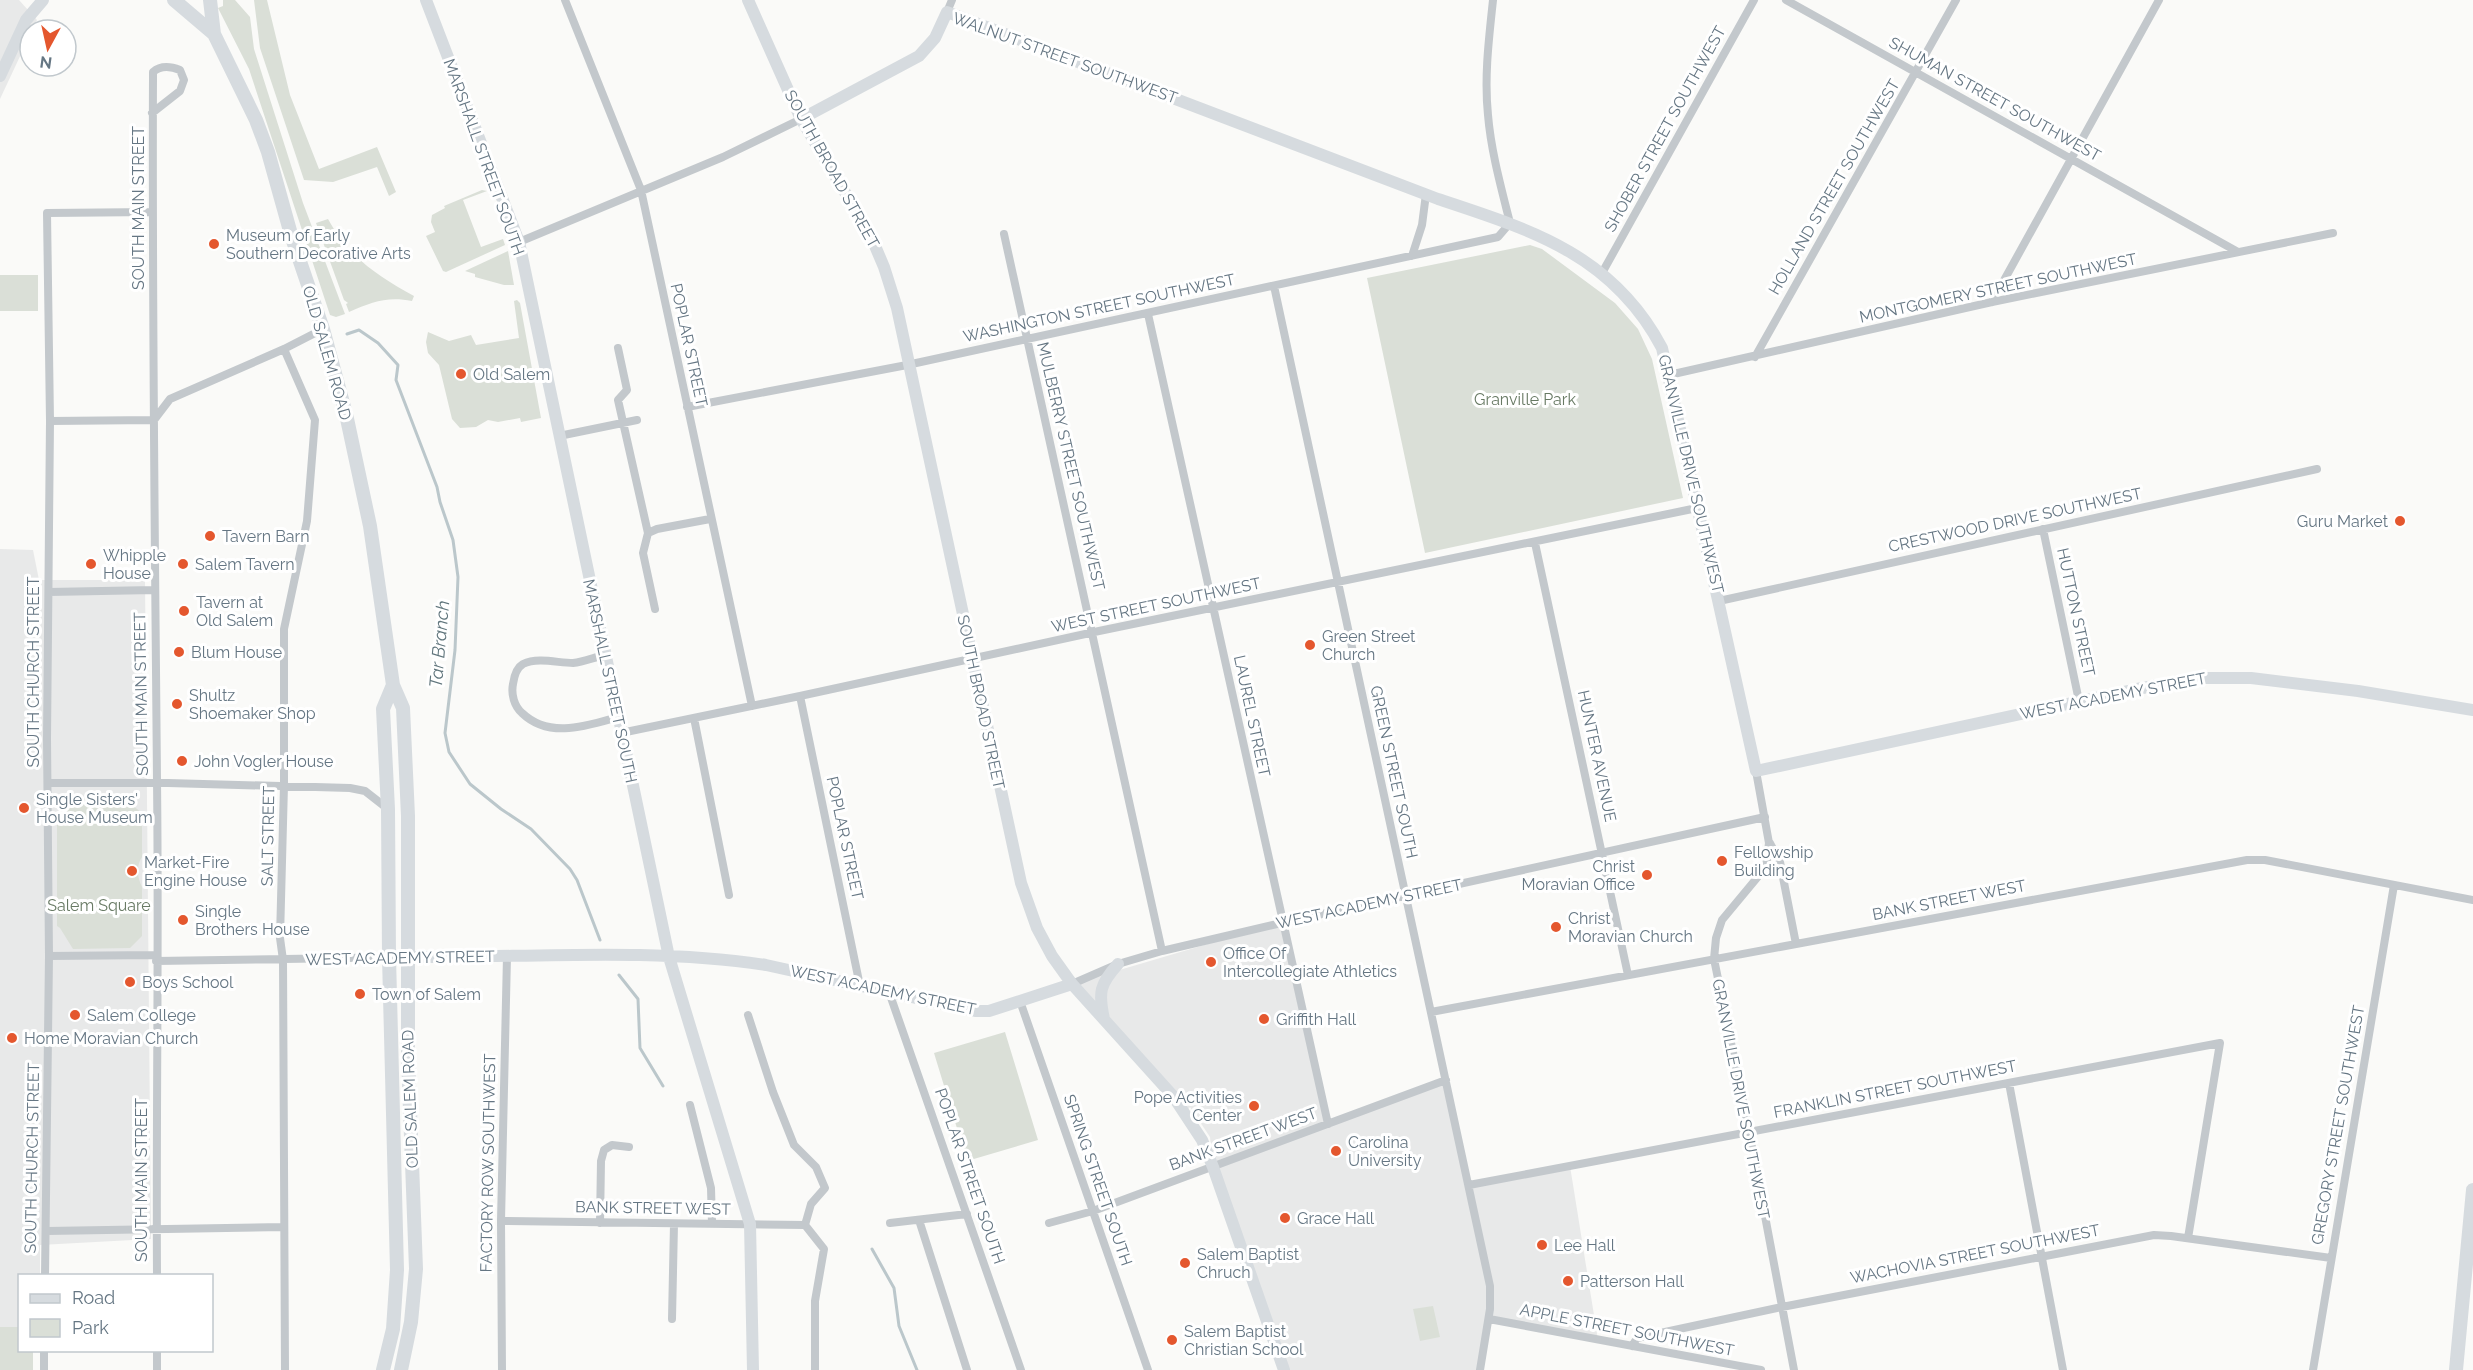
<svg xmlns="http://www.w3.org/2000/svg" width="2473" height="1370" viewBox="0 0 2473 1370" font-family="Raleway,sans-serif">
	<rect width="100%" height="100%" fill="#fafaf8"/>
	<path fill="#e8e9e9" d="M0 0H19L37 20 32 30H30V35L0 99Z
		M0 549 33 550 39 580H145L151 1239 40 1245V1275L20 1276 19 1327H0Z
		M1282 922 1328 1124 1446 1080 1469 1185 1570 1166 1598 1340 1489 1319 1480 1370H1284L1213 1167 1210 1137 1190 1107 1186 1112 1072 984Z"/>
	<path fill="#dadfd7" d="M223 0H235L250 17 254 49 303 203 345 314 336 317 330 315 249 69 218 8 223 6Z
		M254 0H267L290 95 319 169 377 147 396 192 389 196 377 167 333 182 304 180 260 48Z
		M482 190 487 191 463 200 481 247 503 239 505 245 446 272 443 271 426 236 435 232 431 222 432 215 445 208 444 206Z
		M328 219C348 256 377 276 414 296L412 301C387 296 372 302 349 312L346 304 348 303 344 300 316 223Z
		M1530 245 1542 249 1615 303 1638 329 1652 359 1683 498 1425 553 1367 278Z
		M508 251 514 285H504L475 277V274L465 271Z
		M0 275H38V311H0Z
		M517 300 520 303 541 418 521 422 520 418 498 422 488 420 476 427 460 428 452 419 439 365 428 353 426 342 428 332 449 341 471 335 476 345 519 338 514 301Z
		M122 797 142 813V857C136 866 137 877 142 887V936L130 948 73 949 60 928 57 926V813L73 798Z
		M1005 1032 1038 1140 967 1161 934 1053Z
		M1433 1306 1440 1337 1420 1341 1413 1309Z
		M0 1327H19L20 1350 33 1351V1370H0Z"/>
	<g fill="none" stroke-linecap="round" stroke-linejoin="round">
		<path stroke="#bbc7cb" stroke-width="3" d="M347 334 359 330 378 343 398 365 396 380 437 487 440 502 453 540 458 577 455 650 445 733 449 752 470 784 501 809 531 829 570 869 577 880 600 940
			M619 975 638 999 640 1048 663 1086
			M872 1249 894 1288 899 1326 917 1370"/>
		<path stroke="#c3c8cc" stroke-width="8" d="M565 0 641 190 752 706
			M1786 0 2238 252
			M947 12 952 0
			M152 113 180 91 184 80 180 70C170 66 161 65 153 72V76C152 311 155 546 157 781 159 946 156 1111 157 1276
			M1004 234 1162 951
			M519 242 723 157 801 119
			M1412 256 1422 225 1426 194
			M1602 273 1754 0
			M1274 286 1490 1286V1309L1480 1370
			M1992 302 2159 0
			M1148 314 1328 1124
			M618 348 627 390 618 400 648 533 643 553 655 609
			M284 349 315 420 307 521 284 629V785L280 938 283 960 285 1370
			M1755 357 1956 0
			M1669 375 1992 302 2333 233
			M687 407 907 365 1498 237 1510 223C1501 187 1491 151 1488 115 1484 77 1489 38 1493 0
			M50 421 154 420 170 399 284 349 323 329
			M559 436 637 420
			M2043 529 2079 701
			M648 533 657 529 710 519
			M1535 543 1628 975
			M49 592 154 590
			M1719 601 2317 469
			M605 655C595 657 584 662 573 663 558 663 538 657 523 664 516 668 514 677 513 684 511 694 514 706 522 713 549 739 586 726 618 717
			M800 696 860 986
			M694 718 729 895
			M621 733 800 696 1099 631 1697 508
			M1756 771 1769 843 1766 867 1722 920 1716 938 1714 959 1749 1131 1794 1370
			M48 783H168L350 788 365 791 388 809
			M1770 843 1780 862 1796 944
			M49 956 156 955
			M156 961 407 957
			M1072 984 1118 964 1162 951 1290 921 1765 817
			M889 992 1021 1370
			M1020 1001 1148 1370
			M1431 1012 2247 860H2265L2473 900
			M748 1015 773 1092 794 1145 816 1167 825 1188 811 1204 805 1225
			M2009 1083 2063 1370
			M690 1105 711 1188 712 1224
			M1469 1185 2220 1043 2188 1238
			M919 1220 967 1370
			M501 1221 805 1225
			M600 1223 601 1161 604 1150 612 1145 629 1147
			M890 1223 967 1214
			M1049 1223 1093 1211 1446 1080
			M805 1225 824 1249 815 1301V1370
			M47 1231 283 1227
			M45 1276 49 956 47 739 50 421 47 213 153 212
			M672 1319 674 1224
			M1489 1319 1761 1370
			M1632 1346 1637 1338 1782 1307 2154 1235 2171 1236 2331 1258
			M157 1350V1370
			M44 1370V1350
			M502 1370 501 1221 507 956
			M2313 1370 2394 885"/>
		<path stroke="#d6dbdf" stroke-width="12" d="M426 0 519 242 669 957 750 1224 753 1370
			M748 0 801 119 870 234 884 267 897 308 1021 883 1037 928 1052 956 1072 984 1173 1096 1202 1140 1213 1167 1284 1370
			M0 76 26 20 43 0
			M801 119 919 56 935 38 947 12 1438 199C1532 230 1613 255 1662 348L1756 771 2137 689 2198 678H2251L2358 691 2473 710
			M407 957C526 958 648 947 766 965L975 1011H989L1072 984
			M1104 1019C1098 992 1100 984 1118 964"/>
		<path stroke="#d6dbdf" stroke-width="14" d="M174 0 214 34
			M210 0 214 34 256 120 268 152 292 238 323 329 346 414 370 526 393 685 403 708 408 816V1057L416 1269 411 1322 401 1370
			M383 1370 393 1329 397 1270 389 957 388 809 383 709 393 685
			M2456 1370 2473 1190"/>
	</g>
	<g fill="#e4572e" stroke="#fff" stroke-width="2">
		<circle cx="214" cy="244" r="6"/>
		<circle cx="461" cy="374" r="6"/>
		<circle cx="2400" cy="521" r="6"/>
		<circle cx="210" cy="536" r="6"/>
		<circle cx="91" cy="564" r="6"/>
		<circle cx="183" cy="564" r="6"/>
		<circle cx="184" cy="611" r="6"/>
		<circle cx="1310" cy="645" r="6"/>
		<circle cx="179" cy="652" r="6"/>
		<circle cx="177" cy="704" r="6"/>
		<circle cx="182" cy="761" r="6"/>
		<circle cx="24" cy="808" r="6"/>
		<circle cx="1722" cy="861" r="6"/>
		<circle cx="132" cy="871" r="6"/>
		<circle cx="1647" cy="875" r="6"/>
		<circle cx="183" cy="920" r="6"/>
		<circle cx="1556" cy="927" r="6"/>
		<circle cx="1211" cy="962" r="6"/>
		<circle cx="130" cy="982" r="6"/>
		<circle cx="360" cy="994" r="6"/>
		<circle cx="75" cy="1015" r="6"/>
		<circle cx="1264" cy="1019" r="6"/>
		<circle cx="12" cy="1038" r="6"/>
		<circle cx="1254" cy="1106" r="6"/>
		<circle cx="1336" cy="1151" r="6"/>
		<circle cx="1285" cy="1218" r="6"/>
		<circle cx="1542" cy="1245" r="6"/>
		<circle cx="1185" cy="1263" r="6"/>
		<circle cx="1568" cy="1281" r="6"/>
		<circle cx="1172" cy="1340" r="6"/>
	</g>
	<g text-anchor="middle" dominant-baseline="central" stroke-width="6" stroke-linejoin="round" paint-order="stroke">
		<g font-size="16" fill="#657683" stroke="#fff">
			<text transform="translate(1065 58) rotate(20)">WALNUT STREET SOUTHWEST</text>
			<text transform="translate(1995 99) rotate(29)">SHUMAN STREET SOUTHWEST</text>
			<text transform="translate(1665 129) rotate(-61)">SHOBER STREET SOUTHWEST</text>
			<text transform="translate(484 157) rotate(70)">MARSHALL STREET SOUTH</text>
			<text transform="translate(832 169) rotate(61)">SOUTH BROAD STREET</text>
			<text transform="translate(1834 187) rotate(-60)">HOLLAND STREET SOUTHWEST</text>
			<text transform="translate(138 208) rotate(-90)">SOUTH MAIN STREET</text>
			<text transform="translate(1998 288) rotate(-12)">MONTGOMERY STREET SOUTHWEST</text>
			<text transform="translate(1099 308) rotate(-12)">WASHINGTON STREET SOUTHWEST</text>
			<text transform="translate(689 345) rotate(78)">POPLAR STREET</text>
			<text transform="translate(327 353) rotate(74)">OLD SALEM ROAD</text>
			<text transform="translate(1071 466) rotate(77)">MULBERRY STREET SOUTHWEST</text>
			<text transform="translate(1691 474) rotate(77)">GRANVILLE DRIVE SOUTHWEST</text>
			<text transform="translate(2015 520) rotate(-12)">CRESTWOOD DRIVE SOUTHWEST</text>
			<text transform="translate(1156 605) rotate(-12)">WEST STREET SOUTHWEST</text>
			<text transform="translate(2076 612) rotate(78)">HUTTON STREET</text>
			<text transform="translate(33 672) rotate(-90)">SOUTH CHURCH STREET</text>
			<text transform="translate(610 681) rotate(78)">MARSHALL STREET SOUTH</text>
			<text transform="translate(141 694) rotate(-91)">SOUTH MAIN STREET</text>
			<text transform="translate(2113 696) rotate(-11)">WEST ACADEMY STREET</text>
			<text transform="translate(981 702) rotate(78)">SOUTH BROAD STREET</text>
			<text transform="translate(1252 716) rotate(78)">LAUREL STREET</text>
			<text transform="translate(1597 756) rotate(78)">HUNTER AVENUE</text>
			<text transform="translate(1394 772) rotate(78)">GREEN STREET SOUTH</text>
			<text transform="translate(268 836) rotate(-89)">SALT STREET</text>
			<text transform="translate(845 838) rotate(78)">POPLAR STREET</text>
			<text transform="translate(1949 900) rotate(-11)">BANK STREET WEST</text>
			<text transform="translate(1369 904) rotate(-12)">WEST ACADEMY STREET</text>
			<text transform="translate(400 958) rotate(-1)">WEST ACADEMY STREET</text>
			<text transform="translate(883 990) rotate(12)">WEST ACADEMY STREET</text>
			<text transform="translate(1895 1089) rotate(-11)">FRANKLIN STREET SOUTHWEST</text>
			<text transform="translate(410 1099) rotate(-92)">OLD SALEM ROAD</text>
			<text transform="translate(1741 1099) rotate(79)">GRANVILLE DRIVE SOUTHWEST</text>
			<text transform="translate(2338 1125) rotate(-80)">GREGORY STREET SOUTHWEST</text>
			<text transform="translate(1243 1139) rotate(-20)">BANK STREET WEST</text>
			<text transform="translate(32 1158) rotate(-89)">SOUTH CHURCH STREET</text>
			<text transform="translate(488 1163) rotate(-89)">FACTORY ROW SOUTHWEST</text>
			<text transform="translate(970 1176) rotate(71)">POPLAR STREET SOUTH</text>
			<text transform="translate(141 1180) rotate(-90)">SOUTH MAIN STREET</text>
			<text transform="translate(1098 1180) rotate(71)">SPRING STREET SOUTH</text>
			<text transform="translate(653 1208) rotate(1)">BANK STREET WEST</text>
			<text transform="translate(1975 1254) rotate(-11)">WACHOVIA STREET SOUTHWEST</text>
			<text transform="translate(1627 1330) rotate(11)">APPLE STREET SOUTHWEST</text>
		</g>
		<g font-size="16" fill="#657683" stroke="#fff" text-anchor="start">
			<text x="226" y="235">Museum of Early<tspan x="226" dy="18">Southern Decorative Arts</tspan></text>
			<text x="473" y="374">Old Salem</text>
			<text x="2388" y="521" text-anchor="end">Guru Market</text>
			<text x="222" y="536">Tavern Barn</text>
			<text x="103" y="555">Whipple<tspan x="103" dy="18">House</tspan></text>
			<text x="195" y="564">Salem Tavern</text>
			<text x="196" y="602">Tavern at<tspan x="196" dy="18">Old Salem</tspan></text>
			<text x="1322" y="636">Green Street<tspan x="1322" dy="18">Church</tspan></text>
			<text x="191" y="652">Blum House</text>
			<text x="189" y="695">Shultz<tspan x="189" dy="18">Shoemaker Shop</tspan></text>
			<text x="194" y="761">John Vogler House</text>
			<text x="36" y="799">Single Sisters'<tspan x="36" dy="18">House Museum</tspan></text>
			<text x="1734" y="852">Fellowship<tspan x="1734" dy="18">Building</tspan></text>
			<text x="144" y="862">Market-Fire<tspan x="144" dy="18">Engine House</tspan></text>
			<text x="1635" y="866" text-anchor="end">Christ<tspan x="1635" dy="18">Moravian Office</tspan></text>
			<text x="195" y="911">Single<tspan x="195" dy="18">Brothers House</tspan></text>
			<text x="1568" y="918">Christ<tspan x="1568" dy="18">Moravian Church</tspan></text>
			<text x="1223" y="953">Office Of<tspan x="1223" dy="18">Intercollegiate Athletics</tspan></text>
			<text x="142" y="982">Boys School</text>
			<text x="372" y="994">Town of Salem</text>
			<text x="87" y="1015">Salem College</text>
			<text x="1276" y="1019">Griffith Hall</text>
			<text x="24" y="1038">Home Moravian Church</text>
			<text x="1242" y="1097" text-anchor="end">Pope Activities<tspan x="1242" dy="18">Center</tspan></text>
			<text x="1348" y="1142">Carolina<tspan x="1348" dy="18">University</tspan></text>
			<text x="1297" y="1218">Grace Hall</text>
			<text x="1554" y="1245">Lee Hall</text>
			<text x="1197" y="1254">Salem Baptist<tspan x="1197" dy="18">Chruch</tspan></text>
			<text x="1580" y="1281">Patterson Hall</text>
			<text x="1184" y="1331">Salem Baptist<tspan x="1184" dy="18">Christian School</tspan></text>
		</g>
		<g font-size="16" fill="#687a64" stroke="#fff">
			<text x="1525" y="399">Granville Park</text>
			<text x="99" y="905">Salem Square</text>
		</g>
		<g font-size="18" font-style="italic" fill="#60757c" stroke="#fff">
			<text transform="translate(439 644) rotate(-85)">Tar Branch</text>
		</g>
	</g>
	<rect x="18" y="1274" width="195" height="78" fill="#ffffff" stroke="#c1c8cd" stroke-width="1.5"/>
	<rect x="30" y="1294" width="30" height="9" fill="#d6dbdf" stroke="#c1c8cd" stroke-width="1.5"/>
	<text x="72" y="1304" font-size="18" fill="#657683">Road</text>
	<rect x="30" y="1319" width="30" height="18" fill="#dadfd7" stroke="#c1c8cd" stroke-width="1.5"/>
	<text x="72" y="1334" font-size="18" fill="#657683">Park</text>
	<g transform="translate(48 48) rotate(188)"><circle r="28" fill="#ffffff" stroke="#c1c8cd" stroke-width="1.5"/>
	<path d="M0-4.5L10 22L0 15L-10 22Z" fill="#e4572e"/>
	<text y="-9" font-size="16" font-weight="bold" text-anchor="middle" fill="#657683">N</text>
	</g>
</svg>
